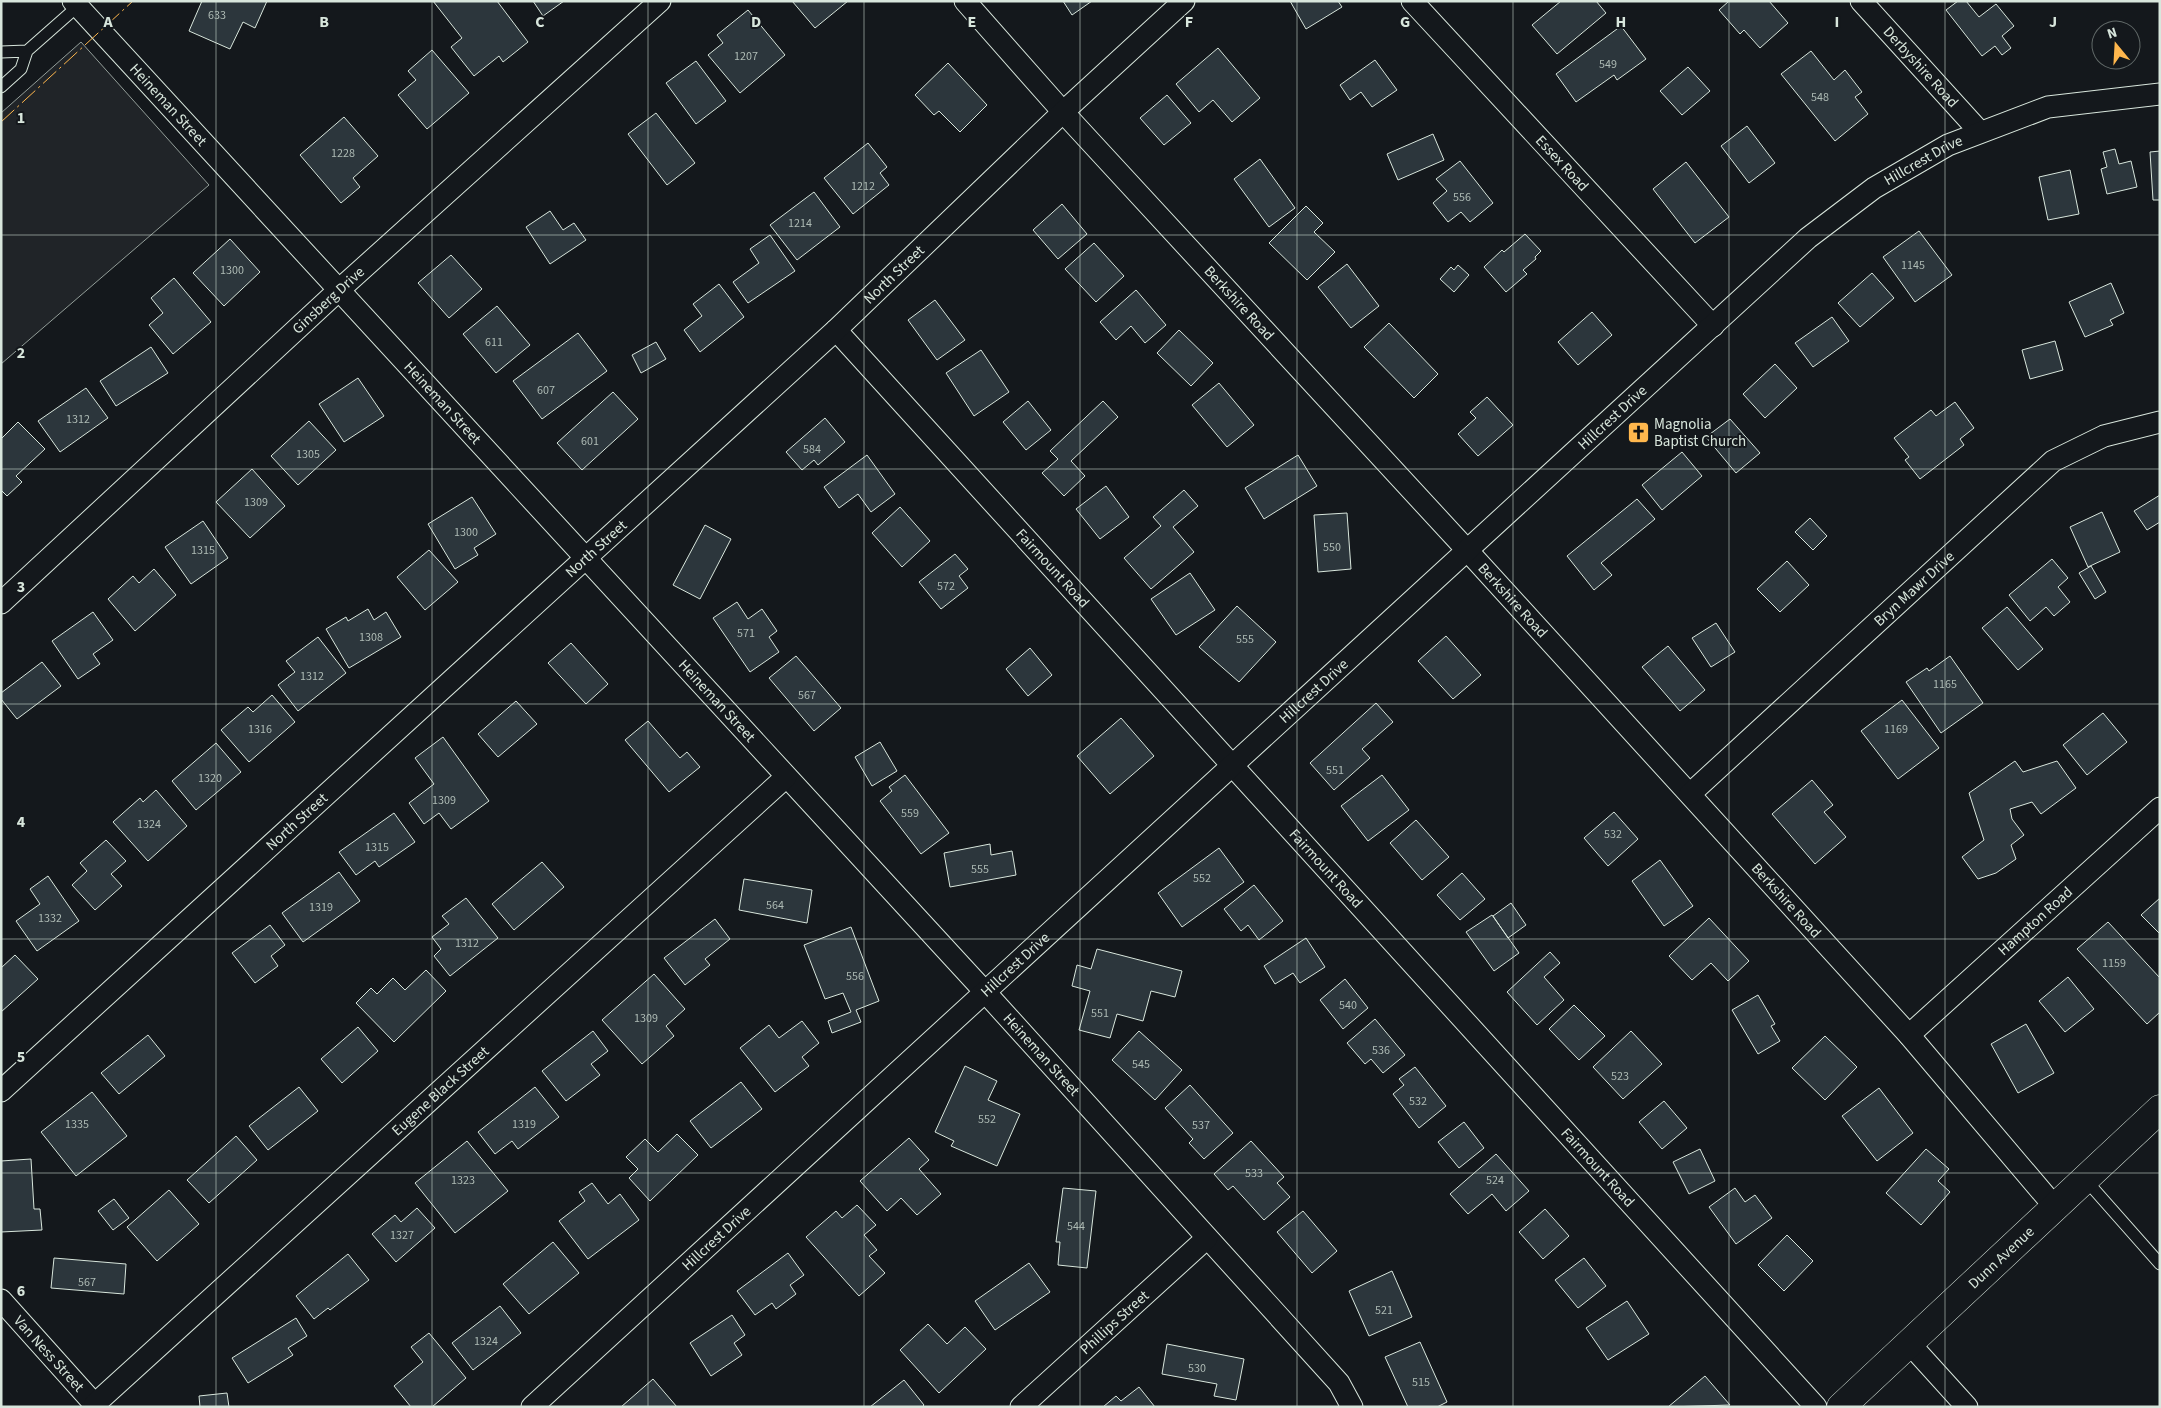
<svg xmlns="http://www.w3.org/2000/svg" width="2161" height="1408" viewBox="0 0 2161 1408" font-family="'Source Sans 3',sans-serif">
	<rect width="100%" height="100%" fill="#14181c"/>
	<path fill="#202428" stroke="#939e99" d="M81 42 209 185 1 364V113Z"/>
	<path fill="#2c363c" stroke="#d8e6dc" d="M202 1H267L255 28 243 22 230 49 189 31Z
		M433 1H497L528 42 503 62 499 56 474 76 451 47 462 38Z
		M533 1H564L543 16Z
		M792 1H848L815 28Z
		M1063 1H1092L1072 15Z
		M1290 1H1338L1342 7 1306 29Z
		M1561 1H1596L1606 13 1557 54 1532 25Z
		M1729 1H1769L1788 23 1760 48 1744 30 1740 34 1719 10Z
		M1958 1H1966L1979 17 1996 4 2014 26 2002 36 2011 48 2002 55 1995 46 1982 56 1946 10Z
		M748 10 785 55 740 93 708 55 723 43 717 35Z
		M1621 26 1646 59 1617 80 1614 75 1576 102 1556 74Z
		M1218 48 1260 98 1232 122 1213 100 1199 112 1176 84Z
		M432 50 469 93 427 129 398 95 416 80 408 71Z
		M1811 51 1834 80 1845 70 1862 92 1855 97 1868 114 1835 141 1781 74Z
		M1375 60 1397 90 1372 107 1361 92 1350 100 1340 85Z
		M696 61 726 101 696 124 666 83Z
		M948 63 987 105 960 132 939 111 934 115 915 95Z
		M1688 67 1710 91 1682 115 1660 91Z
		M1167 95 1191 123 1164 145 1140 118Z
		M656 113 695 163 667 185 628 134Z
		M344 117 378 156 353 178 360 187 341 203 300 155Z
		M1747 126 1775 163 1749 183 1721 146Z
		M1433 134 1444 160 1398 180 1387 154Z
		M868 143 887 167 880 173 889 185 853 214 824 178Z
		M2115 149 2119 164 2131 161 2137 187 2107 194 2101 169 2107 167 2103 152Z
		M2160 151V200H2153L2150 152Z
		M1260 159 1295 208 1269 227 1234 179Z
		M1460 161 1493 203 1470 222 1461 212 1448 222 1433 203 1447 191 1436 179Z
		M1686 162 1729 217 1695 243 1653 189Z
		M2070 170 2079 214 2048 220 2039 177Z
		M814 192 840 227 797 260 770 225Z
		M1062 204 1087 234 1058 259 1033 230Z
		M1306 206 1323 223 1314 232 1335 252 1307 280 1269 243Z
		M550 211 563 230 574 223 586 240 550 264 526 227Z
		M1919 231 1952 275 1915 302 1883 257Z
		M1525 234 1541 251 1535 257 1536 259 1523 270 1527 274 1506 292 1484 267 1502 250 1504 252Z
		M770 235 795 271 748 303 733 282 759 263 750 249Z
		M230 239 260 272 224 306 193 273Z
		M1094 243 1124 276 1096 302 1065 269Z
		M451 255 482 289 449 318 418 283Z
		M1347 264 1379 306 1351 328 1318 287Z
		M1458 265 1469 275 1454 292 1440 279 1451 267 1454 270Z
		M1872 273 1894 298 1860 327 1838 303Z
		M174 278 211 322 173 354 149 325 163 313 151 298Z
		M2111 283 2124 313 2110 320 2113 325 2085 337 2069 302Z
		M719 284 744 317 700 352 684 330 702 316 693 304Z
		M1136 290 1166 325 1145 343 1131 326 1116 340 1100 322Z
		M935 300 965 340 937 360 908 320Z
		M497 306 530 345 496 373 463 334Z
		M1592 312 1612 335 1578 365 1558 342Z
		M1832 317 1849 341 1813 367 1795 343Z
		M1389 323 1438 374 1414 398 1364 347Z
		M1179 330 1213 363 1191 386 1157 353Z
		M578 333 607 371 542 419 513 381Z
		M2055 341 2063 370 2030 379 2022 350Z
		M656 342 666 359 641 373 632 355Z
		M151 347 168 373 116 406 100 381Z
		M981 350 1009 392 974 416 946 373Z
		M1775 364 1797 388 1765 418 1743 394Z
		M358 378 384 416 344 442 319 404Z
		M1219 383 1254 425 1227 447 1192 405Z
		M86 388 108 418 60 452 38 421Z
		M613 392 638 419 582 470 557 443Z
		M1487 397 1513 425 1478 456 1458 434 1476 418 1470 412Z
		M1028 401 1051 430 1026 450 1003 422Z
		M1103 401 1118 417 1071 461 1085 476 1064 496 1042 473 1058 459 1050 451Z
		M1955 402 1974 428 1960 439 1964 445 1920 479 1905 460 1909 457 1894 438 1931 410 1936 416Z
		M825 418 845 442 818 465 814 460 802 470 786 452Z
		M1730 419 1760 453 1736 473 1706 437Z
		M309 421 336 450 298 485 271 456Z
		M18 422 45 449 16 476 22 482 7 496 1 490V439Z
		M1682 452 1702 476 1662 510 1642 485Z
		M867 455 895 494 871 512 858 494 839 508 824 487Z
		M1298 455 1317 486 1264 519 1245 488Z
		M252 469 285 506 250 538 216 502Z
		M1106 486 1129 517 1100 539 1076 509Z
		M1184 490 1198 506 1173 527 1194 552 1151 589 1124 558 1161 526 1153 517Z
		M2160 495V522L2147 530 2134 511Z
		M472 497 496 534 474 548 478 555 455 569 428 524Z
		M1637 499 1655 519 1601 563 1612 575 1594 590 1567 556Z
		M900 507 930 541 902 567 872 533Z
		M2102 512 2120 552 2088 567 2070 527Z
		M1347 513 1351 569 1318 572 1314 515Z
		M1810 518 1827 536 1813 550 1795 532Z
		M203 521 228 558 191 584 165 547Z
		M705 525 731 539 700 599 673 585Z
		M429 550 458 582 425 610 397 577Z
		M955 554 968 569 959 576 968 588 941 609 919 582Z
		M2052 559 2068 578 2058 587 2070 602 2054 616 2046 607 2030 621 2009 595Z
		M1787 561 1809 585 1780 612 1757 589Z
		M2091 566 2106 592 2095 599 2079 573Z
		M154 569 176 595 135 631 108 599 133 576 139 583Z
		M1190 573 1215 610 1176 635 1151 599Z
		M737 602 748 619 762 609 777 631 769 637 779 652 750 672 713 618Z
		M1237 606 1276 642 1239 682 1199 647Z
		M2007 607 2043 649 2018 670 1982 628Z
		M368 609 374 620 386 612 401 637 349 668 326 629 346 617 348 621Z
		M93 612 113 640 93 654 100 664 78 679 52 641Z
		M1716 623 1735 652 1711 667 1692 638Z
		M1446 636 1481 675 1453 699 1418 661Z
		M318 637 346 673 298 711 278 685 295 672 286 661Z
		M571 643 608 684 586 704 548 663Z
		M1668 646 1705 690 1680 711 1642 667Z
		M1030 648 1052 675 1028 696 1006 669Z
		M796 656 841 708 814 731 769 678Z
		M1950 656 1983 703 1941 733 1906 682 1927 668 1929 671Z
		M42 662 61 686 17 719 1 699V693Z
		M272 695 295 722 249 762 221 730 248 707 253 712Z
		M1902 700 1939 748 1898 779 1861 731Z
		M516 701 537 724 498 757 478 734Z
		M1376 703 1393 722 1362 749 1370 758 1334 790 1310 763Z
		M2103 713 2127 742 2087 775 2063 745Z
		M1121 718 1154 756 1110 794 1077 756Z
		M648 721 680 758 687 752 700 767 669 792 625 740Z
		M443 737 489 801 451 829 439 813 424 824 409 803 434 784 415 758Z
		M880 742 897 771 872 786 855 757Z
		M216 743 241 772 196 810 172 781Z
		M2015 761 2023 772 2057 761 2076 788 2041 814 2032 802 2010 809 2012 819 2024 835 2011 845 2016 859 1996 873 1978 879 1962 857 1984 840 1969 793Z
		M905 775 949 833 921 854 880 801 892 791 889 787Z
		M1382 775 1409 810 1368 841 1341 806Z
		M1812 780 1833 805 1824 812 1846 837 1815 864 1772 814Z
		M156 790 187 826 148 861 113 822 140 798 143 802Z
		M1614 812 1638 839 1608 866 1584 838Z
		M394 813 415 842 379 867 375 861 356 875 339 852Z
		M1416 820 1449 857 1422 880 1390 843Z
		M106 840 126 861 111 874 122 886 95 910 72 885 87 871 80 863Z
		M990 844 991 855 1012 851 1016 875 950 887 944 853Z
		M1219 848 1244 882 1182 927 1158 893Z
		M1660 860 1693 906 1664 926 1632 881Z
		M542 862 564 887 514 930 492 904Z
		M339 872 360 901 303 942 282 913Z
		M1462 873 1485 899 1460 920 1437 895Z
		M48 876 79 921 37 951 16 921 40 904 30 889Z
		M744 879 812 890 807 923 739 910Z
		M1254 885 1283 921 1259 940 1248 925 1241 931 1224 909Z
		M466 898 498 938 450 976 434 956 441 949 432 937 449 924 442 916Z
		M2160 898V934L2141 915Z
		M1511 903 1526 925 1508 938 1493 916Z
		M1492 915 1519 953 1494 971 1466 932Z
		M1709 918 1749 961 1728 981 1711 963 1692 980 1669 956Z
		M715 919 730 939 705 959 710 965 685 985 664 958Z
		M2108 922 2160 978V1012L2147 1024 2077 949Z
		M270 925 285 945 271 956 278 966 255 983 232 953Z
		M851 927 879 1001 856 1010 861 1022 832 1033 828 1021 851 1012 843 993 825 999 804 945Z
		M1306 938 1325 967 1300 983 1293 973 1275 984 1264 966Z
		M1097 949 1182 971 1175 997 1151 991 1143 1021 1117 1014 1110 1038 1079 1030 1090 991 1072 986 1077 965 1091 969Z
		M1550 952 1560 963 1544 977 1564 1000 1537 1025 1507 992Z
		M15 955 38 979 1 1012V968Z
		M426 970 446 991 394 1042 356 1003 371 988 377 994 393 978 405 990Z
		M654 974 685 1009 666 1026 674 1036 642 1064 602 1020Z
		M2068 977 2094 1009 2065 1032 2039 1001Z
		M1345 979 1368 1008 1343 1029 1320 1000Z
		M1758 995 1775 1024 1771 1026 1780 1041 1758 1054 1732 1010Z
		M1574 1005 1605 1036 1579 1060 1549 1029Z
		M1375 1019 1405 1055 1383 1073 1371 1059 1365 1064 1347 1043Z
		M802 1021 819 1043 802 1057 809 1066 775 1092 740 1048 769 1025 779 1038Z
		M2026 1024 2054 1073 2018 1093 1991 1044Z
		M358 1027 378 1051 342 1083 321 1059Z
		M593 1031 608 1051 591 1064 600 1075 566 1101 542 1071Z
		M1139 1031 1182 1070 1155 1100 1112 1060Z
		M1631 1031 1662 1064 1623 1099 1593 1067Z
		M148 1035 165 1056 119 1094 101 1073Z
		M1825 1036 1857 1067 1825 1100 1792 1068Z
		M965 1066 997 1081 988 1100 1020 1114 997 1166 951 1146 954 1141 935 1132Z
		M1415 1067 1446 1106 1419 1128 1393 1094 1404 1085 1399 1079Z
		M741 1082 762 1109 711 1148 690 1121Z
		M1190 1085 1233 1133 1204 1159 1189 1143 1193 1139 1165 1108Z
		M299 1087 318 1111 268 1150 249 1126Z
		M535 1087 559 1117 518 1149 512 1141 495 1154 478 1132Z
		M1879 1088 1913 1133 1877 1161 1842 1116Z
		M92 1092 127 1136 76 1176 41 1132Z
		M1664 1101 1687 1128 1662 1149 1639 1122Z
		M1464 1122 1484 1148 1459 1168 1438 1142Z
		M677 1134 698 1155 650 1201 629 1178 638 1169 626 1157 645 1139 658 1152Z
		M236 1136 257 1160 209 1203 187 1180Z
		M909 1138 929 1160 919 1169 941 1194 917 1215 901 1198 887 1211 860 1181Z
		M467 1141 508 1191 455 1233 415 1183Z
		M1251 1141 1284 1177 1277 1183 1290 1197 1264 1220 1233 1186 1228 1190 1214 1174Z
		M1700 1149 1715 1181 1689 1194 1673 1162Z
		M1926 1149 1949 1169 1938 1181 1950 1192 1921 1225 1886 1193Z
		M1496 1154 1529 1191 1506 1211 1492 1194 1468 1214 1450 1194Z
		M31 1159 34 1209H40L42 1230 1 1232V1161Z
		M592 1183 608 1204 620 1194 639 1220 588 1259 559 1221 585 1201 579 1192Z
		M1063 1188 1096 1191 1087 1268 1058 1265 1060 1242H1056Z
		M1735 1188 1745 1202 1755 1195 1772 1218 1736 1244 1709 1207Z
		M169 1190 199 1224 157 1261 127 1227Z
		M114 1199 129 1218 113 1230 98 1211Z
		M857 1205 876 1225 864 1235 877 1250 869 1256 885 1273 859 1296 806 1237 836 1211 842 1218Z
		M417 1208 435 1228 396 1262 372 1234 395 1215 401 1222Z
		M1545 1209 1569 1236 1543 1259 1519 1232Z
		M1303 1211 1337 1251 1312 1273 1277 1232Z
		M1787 1235 1813 1261 1784 1291 1758 1265Z
		M553 1242 579 1273 529 1314 503 1284Z
		M788 1253 804 1275 790 1285 796 1294 776 1309 772 1303 755 1315 737 1291Z
		M348 1254 369 1280 330 1310 328 1308 314 1319 296 1296Z
		M54 1258 126 1264 124 1294 51 1288Z
		M1584 1258 1606 1286 1578 1308 1555 1280Z
		M1029 1263 1050 1292 995 1330 975 1301Z
		M1392 1271 1412 1317 1369 1336 1349 1291Z
		M1627 1301 1649 1334 1608 1360 1586 1328Z
		M500 1306 521 1333 473 1370 452 1343Z
		M732 1315 745 1335 734 1343 742 1355 711 1376 690 1343Z
		M296 1318 307 1336 288 1348 293 1355 248 1383 232 1358Z
		M928 1324 947 1344 965 1327 986 1349 939 1393 900 1350Z
		M429 1333 466 1378 432 1407H411L394 1386 423 1362 411 1347Z
		M1420 1342 1447 1402 1437 1407H1408L1385 1357Z
		M1167 1344 1244 1359 1236 1400 1214 1396 1217 1384 1162 1374Z
		M1705 1376 1730 1405 1668 1407Z
		M653 1379 677 1407H621Z
		M904 1380 924 1405 922 1407H870Z
		M1139 1387 1155 1407H1103L1116 1396 1121 1401Z
		M227 1393 229 1407H200L199 1396Z"/>
	<g fill="none" stroke-linecap="round" stroke-linejoin="round">
		<defs>
			<path id="lane" d="M1 52 27 51 78 6
				M1 87 21 69 27 51
				M2084 1178 2160 1264"/>
			<g id="street">
				<path id="s1" d="M73 1 986 993 1339 1383 1352 1407"/>
				<path id="s2" d="M965 1 1063 112 1466 549 1909 1035 2054 1206"/>
				<path id="s3" d="M1412 1 1713 326"/>
				<path id="s4" d="M1861 1 1980 132"/>
				<path id="s5" d="M836 330 1816 1407"/>
				<path id="s6" d="M1 603 340 289 660 1"/>
				<path id="s7" d="M1690 794 2053 461 2104 436 2160 422"/>
				<path id="s8" d="M1909 1035 2160 808"/>
				<path id="s9" d="M1 1091 836 330 1063 112 1184 1"/>
				<path id="s10" d="M1 1300 97 1407"/>
				<path d="M1909 1343 1967 1407"/>
				<path id="s11" d="M95 1404 786 777"/>
				<path id="s12" d="M532 1407 1808 238 1874 188 1948 145 2048 107 2160 94"/>
				<path id="s13" d="M1021 1407 1207 1238"/>
			</g>
			<g id="secondary">
				<path id="s14" d="M1841 1407 2160 1109"/>
			</g>
		</defs>
		<use href="#lane" stroke="#d8e6dc" stroke-width="13"/>
		<use href="#street" stroke="#d8e6dc" stroke-width="23"/>
		<use href="#secondary" stroke="#d8e6dc" stroke-width="29"/>
		<use href="#lane" stroke="#14181c" stroke-width="11"/>
		<use href="#street" stroke="#14181c" stroke-width="21"/>
		<use href="#secondary" stroke="#14181c" stroke-width="28"/>
		<path stroke="#ffb74d" stroke-width="1" stroke-dasharray="18 4 2.5 4" stroke-linecap="butt" d="M1 122 133 1"/>
	</g>
	<path fill="none" stroke="#d8e6dc" stroke-width="1" stroke-opacity="0.55" d="M216 1V1407M432 1V1407M648 1V1407M864 1V1407M1080 1V1407M1297 1V1407M1513 1V1407M1729 1V1407M1945 1V1407M1 235H2160M1 469H2160M1 704H2160M1 939H2160M1 1173H2160"/>
	<defs>
		<symbol id="church-square" viewBox="-11 -11 22 22"><rect x="-9" y="-9" width="18" height="18" rx="4" fill="#ffb74d" stroke="#14181c"/><path d="M-1.2-6h2.4v3.5h3.3v2.4h-3.3V6h-2.4V-.1h-3.3v-2.4h3.3Z" fill="#111"/></symbol>
	</defs>
	<g fill-rule="evenodd">
		<use href="#church-square" x="1626" y="420" width="25" height="25"/>
	</g>
	<g text-anchor="middle" dominant-baseline="central" stroke-width="4" stroke-linejoin="round" paint-order="stroke">
		<g font-size="12" fill="#adbab4">
			<text x="217" y="15">633</text>
			<text x="746" y="56">1207</text>
			<text x="1608" y="64">549</text>
			<text x="1820" y="97">548</text>
			<text x="343" y="153">1228</text>
			<text x="863" y="186">1212</text>
			<text x="1462" y="197">556</text>
			<text x="800" y="223">1214</text>
			<text x="1913" y="265">1145</text>
			<text x="232" y="270">1300</text>
			<text x="494" y="342">611</text>
			<text x="546" y="390">607</text>
			<text x="78" y="419">1312</text>
			<text x="590" y="441">601</text>
			<text x="812" y="449">584</text>
			<text x="308" y="454">1305</text>
			<text x="256" y="502">1309</text>
			<text x="466" y="532">1300</text>
			<text x="1332" y="547">550</text>
			<text x="203" y="550">1315</text>
			<text x="946" y="586">572</text>
			<text x="746" y="633">571</text>
			<text x="371" y="637">1308</text>
			<text x="1245" y="639">555</text>
			<text x="312" y="676">1312</text>
			<text x="1945" y="684">1165</text>
			<text x="807" y="695">567</text>
			<text x="260" y="729">1316</text>
			<text x="1896" y="729">1169</text>
			<text x="1335" y="770">551</text>
			<text x="210" y="778">1320</text>
			<text x="444" y="800">1309</text>
			<text x="910" y="813">559</text>
			<text x="149" y="824">1324</text>
			<text x="1613" y="834">532</text>
			<text x="377" y="847">1315</text>
			<text x="980" y="869">555</text>
			<text x="1202" y="878">552</text>
			<text x="775" y="905">564</text>
			<text x="321" y="907">1319</text>
			<text x="50" y="918">1332</text>
			<text x="467" y="943">1312</text>
			<text x="2114" y="963">1159</text>
			<text x="855" y="976">556</text>
			<text x="1348" y="1005">540</text>
			<text x="1100" y="1013">551</text>
			<text x="646" y="1018">1309</text>
			<text x="1381" y="1050">536</text>
			<text x="1141" y="1064">545</text>
			<text x="1620" y="1076">523</text>
			<text x="1418" y="1101">532</text>
			<text x="987" y="1119">552</text>
			<text x="77" y="1124">1335</text>
			<text x="524" y="1124">1319</text>
			<text x="1201" y="1125">537</text>
			<text x="1254" y="1173">533</text>
			<text x="463" y="1180">1323</text>
			<text x="1495" y="1180">524</text>
			<text x="1076" y="1226">544</text>
			<text x="402" y="1235">1327</text>
			<text x="87" y="1282">567</text>
			<text x="1384" y="1310">521</text>
			<text x="486" y="1341">1324</text>
			<text x="1197" y="1368">530</text>
			<text x="1421" y="1382">515</text>
		</g>
		<g font-size="15" fill="#d8e6dc" stroke="#14181c">
			<text stroke="none"><textPath href="#s4" startOffset="89">Derbyshire Road</textPath></text>
			<text stroke="none"><textPath href="#s1" startOffset="141">Heineman Street</textPath></text>
			<text stroke="none"><textPath href="#s12" startOffset="1870">Hillcrest Drive</textPath></text>
			<text stroke="none"><textPath href="#s3" startOffset="221">Essex Road</textPath></text>
			<text stroke="none"><textPath href="#s9" startOffset="1210">North Street</textPath></text>
			<text stroke="none"><textPath href="#s6" startOffset="446">Ginsberg Drive</textPath></text>
			<text stroke="none"><textPath href="#s2" startOffset="408">Berkshire Road</textPath></text>
			<text stroke="none"><textPath href="#s1" startOffset="546">Heineman Street</textPath></text>
			<text stroke="none"><textPath href="#s12" startOffset="1465">Hillcrest Drive</textPath></text>
			<text stroke="none"><textPath href="#s9" startOffset="805">North Street</textPath></text>
			<text stroke="none"><textPath href="#s5" startOffset="322">Fairmount Road</textPath></text>
			<text stroke="none"><textPath href="#s7" startOffset="304">Bryn Mawr Drive</textPath></text>
			<text stroke="none"><textPath href="#s2" startOffset="812">Berkshire Road</textPath></text>
			<text stroke="none"><textPath href="#s12" startOffset="1060">Hillcrest Drive</textPath></text>
			<text stroke="none"><textPath href="#s1" startOffset="951">Heineman Street</textPath></text>
			<text stroke="none"><textPath href="#s9" startOffset="400">North Street</textPath></text>
			<text stroke="none"><textPath href="#s5" startOffset="728">Fairmount Road</textPath></text>
			<text stroke="none"><textPath href="#s2" startOffset="1218">Berkshire Road</textPath></text>
			<text stroke="none"><textPath href="#s8" startOffset="170">Hampton Road</textPath></text>
			<text stroke="none"><textPath href="#s12" startOffset="655">Hillcrest Drive</textPath></text>
			<text stroke="none"><textPath href="#s1" startOffset="1431">Heineman Street</textPath></text>
			<text stroke="none"><textPath href="#s11" startOffset="466">Eugene Black Street</textPath></text>
			<text stroke="none"><textPath href="#s5" startOffset="1132">Fairmount Road</textPath></text>
			<text stroke="none"><textPath href="#s12" startOffset="250">Hillcrest Drive</textPath></text>
			<text stroke="none"><textPath href="#s14" startOffset="219">Dunn Avenue</textPath></text>
			<text stroke="none"><textPath href="#s13" startOffset="126">Phillips Street</textPath></text>
			<text stroke="none"><textPath href="#s10" startOffset="72">Van Ness Street</textPath></text>
		</g>
		<g font-size="15" fill="#d8e6dc" stroke="#14181c" text-anchor="start">
			<text x="1654" y="424">Magnolia<tspan x="1654" dy="17">Baptist Church</tspan></text>
		</g>
	</g>
	<g font-size="16" text-anchor="middle" font-weight="bold" fill="#d8e6dc" stroke="#14181c" stroke-width="4" stroke-linejoin="round" paint-order="stroke">
		<text x="108" y="27">A</text>
		<text x="324" y="27">B</text>
		<text x="540" y="27">C</text>
		<text x="756" y="27">D</text>
		<text x="972" y="27">E</text>
		<text x="1189" y="27">F</text>
		<text x="1405" y="27">G</text>
		<text x="1621" y="27">H</text>
		<text x="1837" y="27">I</text>
		<text x="2053" y="27">J</text>
		<text x="21" y="123">1</text>
		<text x="21" y="358">2</text>
		<text x="21" y="592">3</text>
		<text x="21" y="827">4</text>
		<text x="21" y="1062">5</text>
		<text x="21" y="1296">6</text>
	</g>
	<rect width="2161" height="1408" fill="none" stroke="#d8e6dc" stroke-width="5"/>
	<g transform="translate(2116 45) rotate(342)"><circle r="24" fill="#14181c" stroke="#626a69"/>
	<path d="M0-4L9 19L0 12L-9 19Z" fill="#ffb74d"/>
	<text y="-8" font-size="14" font-weight="bold" text-anchor="middle" fill="#d8e6dc">N</text>
	</g>
</svg>
